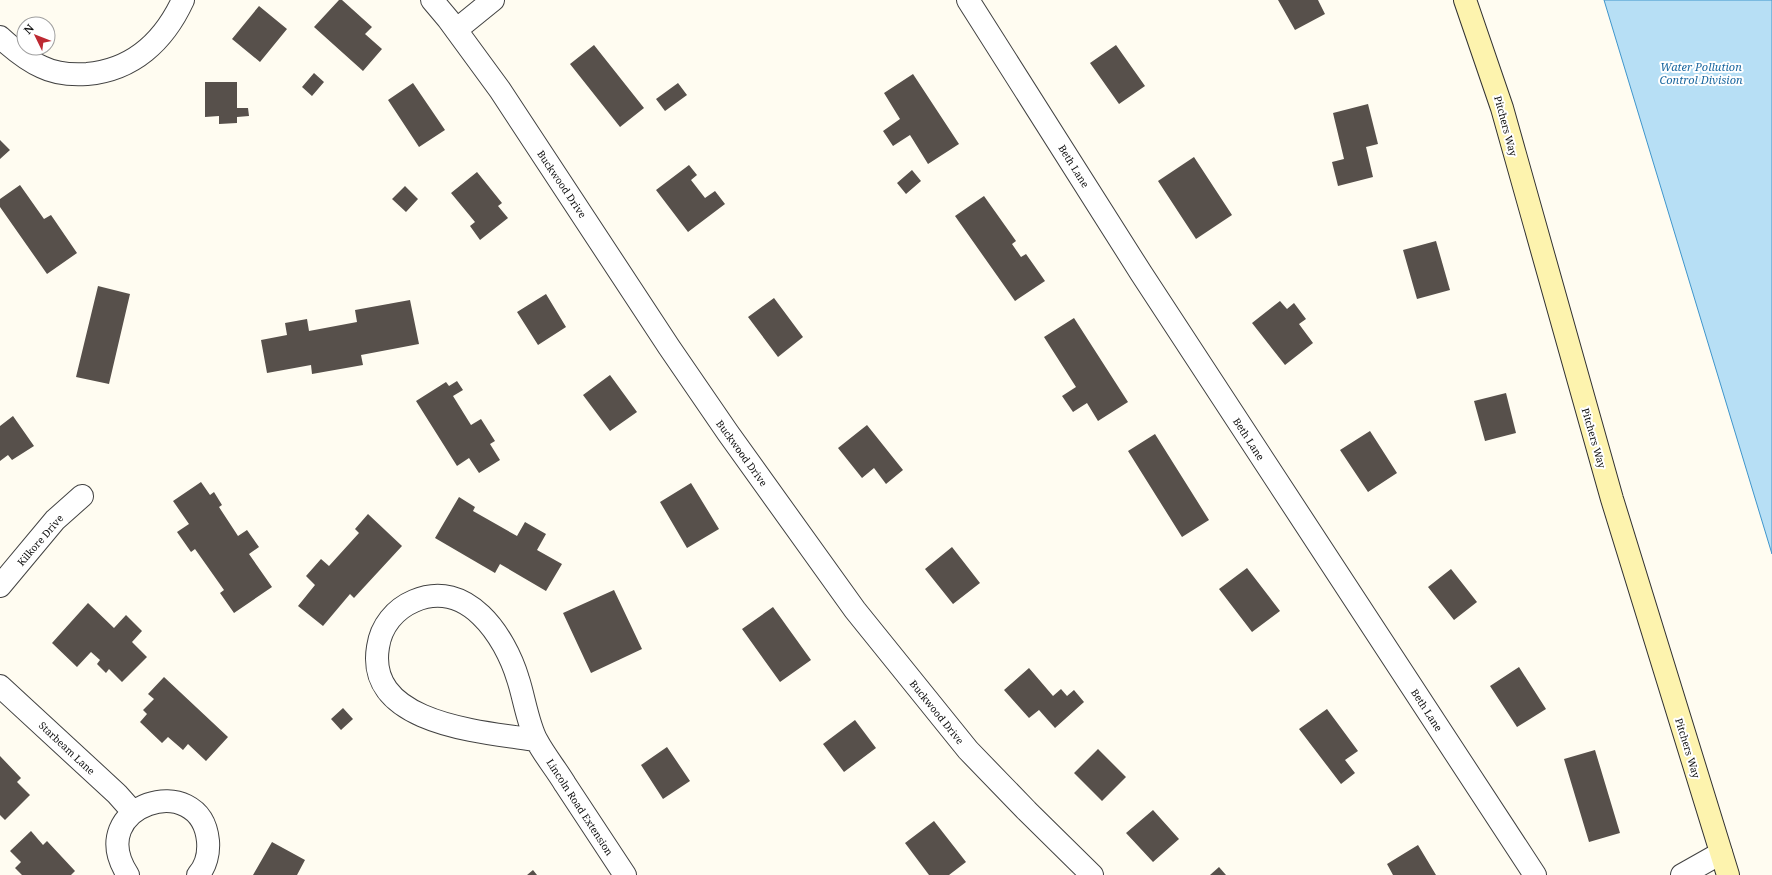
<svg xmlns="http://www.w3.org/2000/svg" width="1772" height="875" viewBox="0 0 1772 875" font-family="'Noto Serif',serif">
	<rect width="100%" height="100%" fill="#fffcf1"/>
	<path fill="#b7dff5" stroke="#3f95cb" d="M1604 0H1772V554Z"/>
	<path fill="#57504b" d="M339 0H342L372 27 365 34 382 49 363 71 314 27Z
		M1278 0H1318L1325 14 1295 30Z
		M259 6 287 29 260 62 232 39Z
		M594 45 644 108 620 127 570 64Z
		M1116 45 1145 86 1119 104 1090 63Z
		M314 73 324 82 312 96 302 87Z
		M913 74 959 144 928 164 910 135 893 146 883 131 900 119 884 93Z
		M205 82H237V108H248L249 116 237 117V123L219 124V116L205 117Z
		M413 83 445 130 419 147 388 100Z
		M678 83 687 95 665 111 656 99Z
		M1368 104 1378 144 1366 147 1373 177 1338 186 1332 162 1344 159 1333 113Z
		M0 140 10 150 0 159Z
		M1194 157 1232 215 1196 239 1158 181Z
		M689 165 697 175 691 180 705 198 715 191 725 204 688 232 656 190Z
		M912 170 921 181 906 194 897 183Z
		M477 172 502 203 498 206 508 218 480 240 470 226 475 222 451 193Z
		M20 185 44 219 51 215 77 253 47 274 0 207V199Z
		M405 186 418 199 406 212 392 199Z
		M984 196 1016 241 1012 244 1021 257 1026 254 1045 281 1015 301 955 216Z
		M1436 241 1450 290 1417 299 1403 250Z
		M98 286 130 294 109 384 76 377Z
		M546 294 566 327 538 345 517 312Z
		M774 298 803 337 778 357 748 317Z
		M410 300 419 344 361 355 363 365 312 374 311 365 267 373 261 340 287 335 285 323 307 319 309 331 357 322 355 310Z
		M1280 301 1287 309 1294 303 1306 319 1299 324 1313 343 1285 365 1252 323Z
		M1074 318 1128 402 1098 421 1087 403 1073 412 1062 396 1076 387 1044 337Z
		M610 375 637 412 610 431 583 395Z
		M457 381 463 390 453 396 471 425 481 419 495 441 490 444 500 460 479 473 469 458 457 466 416 401 446 382 449 386Z
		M1506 393 1516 433 1485 441 1474 401Z
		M13 416 34 446 12 460 8 455 0 461V426Z
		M867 425 903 470 886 484 874 468 862 478 838 448Z
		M1370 431 1397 473 1368 492 1340 450Z
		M1155 434 1209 520 1182 537 1128 451Z
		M201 482 210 495 214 492 222 505 219 507 238 536 247 530 259 547 249 554 272 587 234 613 220 593 224 590 195 549 191 552 177 532 189 524 173 501Z
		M691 483 719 529 687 548 660 502Z
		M459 497 475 507 473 511 517 536 525 522 546 534 537 550 562 564 546 591 500 564 495 573 435 538Z
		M368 514 402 546 354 598 350 594 323 626 298 606 315 585 306 576 321 559 329 566 359 533 355 529Z
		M952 547 980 583 953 604 925 569Z
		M1247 568 1280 611 1252 632 1219 589Z
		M1451 569 1477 602 1454 620 1428 587Z
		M614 590 642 649 591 673 563 613Z
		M88 603 114 628 126 615 142 631 132 642 147 657 122 682 109 669 106 673 97 664 100 660 91 652 77 667 52 643Z
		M773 607 811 660 780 682 742 629Z
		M1519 667 1546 709 1517 727 1490 686Z
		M1029 668 1053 696 1061 689 1067 696 1074 690 1084 702 1055 728 1039 710 1029 718 1004 690Z
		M164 677 228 737 206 761 188 744 183 750 168 737 162 743 140 722 147 714 143 710 154 699 148 694Z
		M343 708 353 719 341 730 331 719Z
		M1327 709 1358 751 1345 760 1355 773 1341 784 1299 729Z
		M855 720 876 748 844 772 823 744Z
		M667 747 690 781 663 799 641 765Z
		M1098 749 1126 777 1102 801 1074 773Z
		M1595 750 1620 833 1589 842 1564 759Z
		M0 756 21 778 17 782 30 795 5 820 0 815Z
		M1153 810 1179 839 1153 862 1126 833Z
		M934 821 966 862 949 875H929L905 843Z
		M31 831 43 845 47 841 75 871 71 875H22L15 868 21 862 10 851Z
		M272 842 305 860 297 875H253Z
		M1418 845 1436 875H1393L1387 864Z
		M1219 867 1226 875H1210Z
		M533 870 537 875H527Z"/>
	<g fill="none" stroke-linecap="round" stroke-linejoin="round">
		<defs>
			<path id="street" d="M432 0 448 19 500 90 669 347 728 433 855 610 968 750 1027 811 1092 875
				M968 0 1141 273 1535 875
				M456 30 493 0
				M0 37C13 49 26 60 42 67 56 74 71 75 87 74 133 70 164 41 183 0
				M0 586 55 520 82 496
				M0 686 117 794 133 812
				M536 740C484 732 365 725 378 647 381 626 395 609 414 601 467 578 505 636 518 679 524 697 528 725 537 741 545 756 556 769 565 784 585 814 605 845 625 875
				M128 875C82 805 201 768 208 841 209 853 206 866 198 875
				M1682 875 1721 853"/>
			<path id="secondary" d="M1465 0 1502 108 1612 499 1728 875"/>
		</defs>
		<use href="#street" stroke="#424242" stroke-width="24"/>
		<use href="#secondary" stroke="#313131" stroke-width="24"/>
		<use href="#street" stroke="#fff" stroke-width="22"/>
		<use href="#secondary" stroke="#fdf3ae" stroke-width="22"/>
	</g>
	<g text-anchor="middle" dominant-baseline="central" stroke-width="4" stroke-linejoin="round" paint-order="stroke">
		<g font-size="10" fill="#0f0f0f" stroke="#fff">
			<text transform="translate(1506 126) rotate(75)">Pitchers Way</text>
			<text transform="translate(1074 166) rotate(58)">Beth Lane</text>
			<text transform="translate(562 184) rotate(56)">Buckwood Drive</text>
			<text transform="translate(1594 438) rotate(74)">Pitchers Way</text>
			<text transform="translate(1249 439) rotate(57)">Beth Lane</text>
			<text transform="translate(742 453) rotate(54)">Buckwood Drive</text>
			<text transform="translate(40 540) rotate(-49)">Kilkore Drive</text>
			<text transform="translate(1427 710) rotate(57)">Beth Lane</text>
			<text transform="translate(937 712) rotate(51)">Buckwood Drive</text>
			<text transform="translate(67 748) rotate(43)">Starbeam Lane</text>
			<text transform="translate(1688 748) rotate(73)">Pitchers Way</text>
			<text transform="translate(580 807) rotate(57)">Lincoln Road Extension</text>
		</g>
		<g font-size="11" font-style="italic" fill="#1a679f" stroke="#fff">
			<text x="1701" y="66">Water Pollution<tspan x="1701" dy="13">Control Division</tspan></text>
		</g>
	</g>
	<g transform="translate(36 36) rotate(313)"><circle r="19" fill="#ffffff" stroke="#9f9f9f"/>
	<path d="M0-3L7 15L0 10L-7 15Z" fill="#bd2932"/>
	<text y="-6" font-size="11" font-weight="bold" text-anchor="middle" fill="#0f0f0f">N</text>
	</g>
</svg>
